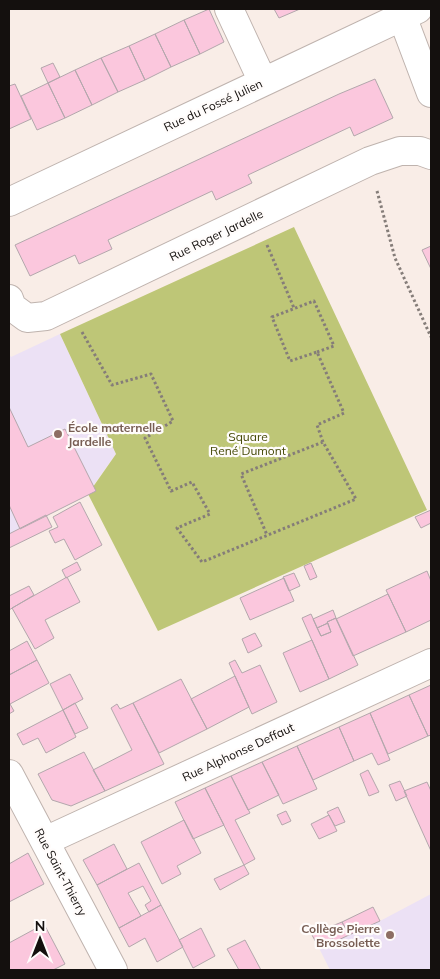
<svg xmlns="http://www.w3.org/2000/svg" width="440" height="979" viewBox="0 0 440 979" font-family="Mulish,sans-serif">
	<rect width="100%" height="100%" fill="#f9ede7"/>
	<path fill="#ece1f5" d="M60 334 116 454 93 486 96 491 9 534V354L11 357Z
		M431 894V970H330L319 948 380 921Z"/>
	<path fill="#bec677" d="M294 227 427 510 158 631 88 494 116 454 60 334Z"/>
	<path fill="#fbc7dd" stroke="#b3a7ac" d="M209 9 224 42 200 54 184 20Z
		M274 9H300L279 18Z
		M184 20 200 54 171 67 155 34Z
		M155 34 171 67 145 80 129 46Z
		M129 46 145 80 118 92 101 58Z
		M101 58 118 92 92 105 75 70Z
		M53 63 60 77 48 83 41 68Z
		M75 70 92 105 65 118 48 83Z
		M375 79 393 118 354 136 350 127 248 175 252 183 216 200 212 191 108 240 112 249 79 264 75 255 30 276 15 245 339 94Z
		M48 83 65 118 37 130 21 96Z
		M15 84 31 119 9 129V86Z
		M431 246V269L422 250Z
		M9 407 28 447 65 429 96 491 20 529 9 505Z
		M80 502 102 545 75 560 64 539 55 543 49 531 58 527 53 517Z
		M431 510V523L421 528 415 517Z
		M46 515 52 527 9 548V534Z
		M77 562 81 570 66 578 62 570Z
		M311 563 317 577 310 580 304 566Z
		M427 571 431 581V620L406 632 386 590Z
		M294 573 300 586 289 591 283 577Z
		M67 577 80 602 45 620 54 638 35 649 12 608Z
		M284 578 294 601 250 620 240 598Z
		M29 586 34 595 9 610V596Z
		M388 594 406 632 353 656 336 619Z
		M333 610 336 618 327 622 328 623 317 628 313 619Z
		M311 614 321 636 331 632 327 622 336 618 358 665 329 679 302 618Z
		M328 623 331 632 321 636 317 628Z
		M255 633 262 646 248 653 242 639Z
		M312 640 329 679 300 692 283 653Z
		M27 641 37 660 9 675V651Z
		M37 660 49 683 10 704 14 711 9 714V675Z
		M235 660 242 673 260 665 277 702 252 714 229 663Z
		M70 674 83 699 63 710 50 684Z
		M235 676 249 707 207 729 191 699Z
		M181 679 207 729 159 753 133 703Z
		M431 685V735L428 736 409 695Z
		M409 695 428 736 388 754 370 713Z
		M75 703 88 728 75 734 63 710Z
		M133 703 164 764 105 791 93 770 132 750 111 708 117 704 120 709Z
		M63 710 76 737 46 753 38 738 23 745 17 734Z
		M370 713 390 760 378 765 372 753 354 761 339 727Z
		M339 727 354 761 313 780 297 746Z
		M297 746 317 789 283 804 262 762Z
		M84 752 105 791 71 806 52 800 38 774Z
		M262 762 279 795 248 810 231 776Z
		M368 770 379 792 369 796 360 774Z
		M231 776 250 813 235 820 255 859 244 865 205 788Z
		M400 781 407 796 396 801 389 785Z
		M427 782 431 791V851L404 791Z
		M205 788 224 825 193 839 175 802Z
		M338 807 345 822 335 826 327 812Z
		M286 811 291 821 282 825 277 815Z
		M329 815 337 831 319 839 311 824Z
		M184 820 201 853 177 866 181 874 162 884 141 842Z
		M114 844 127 869 97 885 83 860Z
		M28 853 44 884 9 902V864Z
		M139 863 161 905 149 912 145 905 151 901 143 886 128 893 141 916 119 928 97 885Z
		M244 865 249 874 220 890 214 879Z
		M161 905 183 947 157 962 145 938 129 947 119 928Z
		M373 907 380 921 349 935 342 922Z
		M342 922 349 935 334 942 327 928Z
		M44 924 65 964 53 970H9V943Z
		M201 928 215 956 193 968 179 940Z
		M327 928 334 942 319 948 312 935Z
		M245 940 261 970H239L227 949Z"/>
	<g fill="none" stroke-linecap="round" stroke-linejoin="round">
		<defs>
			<path id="minor" d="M229 9 263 82
				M402 16 431 93
				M9 202 418 9
				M9 299 12 307 27 318 46 316 370 161 400 151H420L431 155
				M9 774 113 970
				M45 841 431 663"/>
		</defs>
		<use href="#minor" stroke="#bfb3ae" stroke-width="30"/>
		<path stroke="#857d79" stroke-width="3" stroke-dasharray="2.5 2.5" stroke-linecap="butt" d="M377 191 395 258 431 337
			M267 245 294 308
			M82 332 112 385 151 374 173 421 145 438 171 491 192 482 210 514 177 528 202 562 356 499 323 442 241 474 267 535
			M317 352 334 346 314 301 272 317 290 361 317 352 344 413 317 425 323 442"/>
		<use href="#minor" stroke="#fff" stroke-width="28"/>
	</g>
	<g fill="#8d6e63" stroke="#fffcfb" stroke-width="2">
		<circle cx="58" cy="434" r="5"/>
		<circle cx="390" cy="935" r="5"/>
	</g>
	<g text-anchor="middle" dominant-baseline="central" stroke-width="4.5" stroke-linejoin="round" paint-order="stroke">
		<g font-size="12" fill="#14100e" stroke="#fffcfb">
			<text transform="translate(213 105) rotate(-25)">Rue du Fossé Julien</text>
			<text transform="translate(216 235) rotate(-26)">Rue Roger Jardelle</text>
			<text transform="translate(238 752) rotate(-25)">Rue Alphonse Deffaut</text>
			<text transform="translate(61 872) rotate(62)">Rue Saint-Thierry</text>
		</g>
		<g font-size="12" font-weight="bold" fill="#785e54" stroke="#fffcfb" text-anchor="start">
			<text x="68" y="427">École maternelle<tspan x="68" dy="14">Jardelle</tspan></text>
			<text x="380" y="928" text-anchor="end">Collège Pierre<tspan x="380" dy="14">Brossolette</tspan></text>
		</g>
		<g font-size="12" fill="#454907" stroke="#fffcfb">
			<text x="248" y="436">Square<tspan x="248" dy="14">René Dumont</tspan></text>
		</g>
	</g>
	<rect width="440" height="979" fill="none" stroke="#14100e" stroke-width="20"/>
	<g transform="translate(40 939)" stroke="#fffcfb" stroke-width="4" paint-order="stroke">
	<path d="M0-4L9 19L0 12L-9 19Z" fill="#14100e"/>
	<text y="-8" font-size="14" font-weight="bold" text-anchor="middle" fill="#14100e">N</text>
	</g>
</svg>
